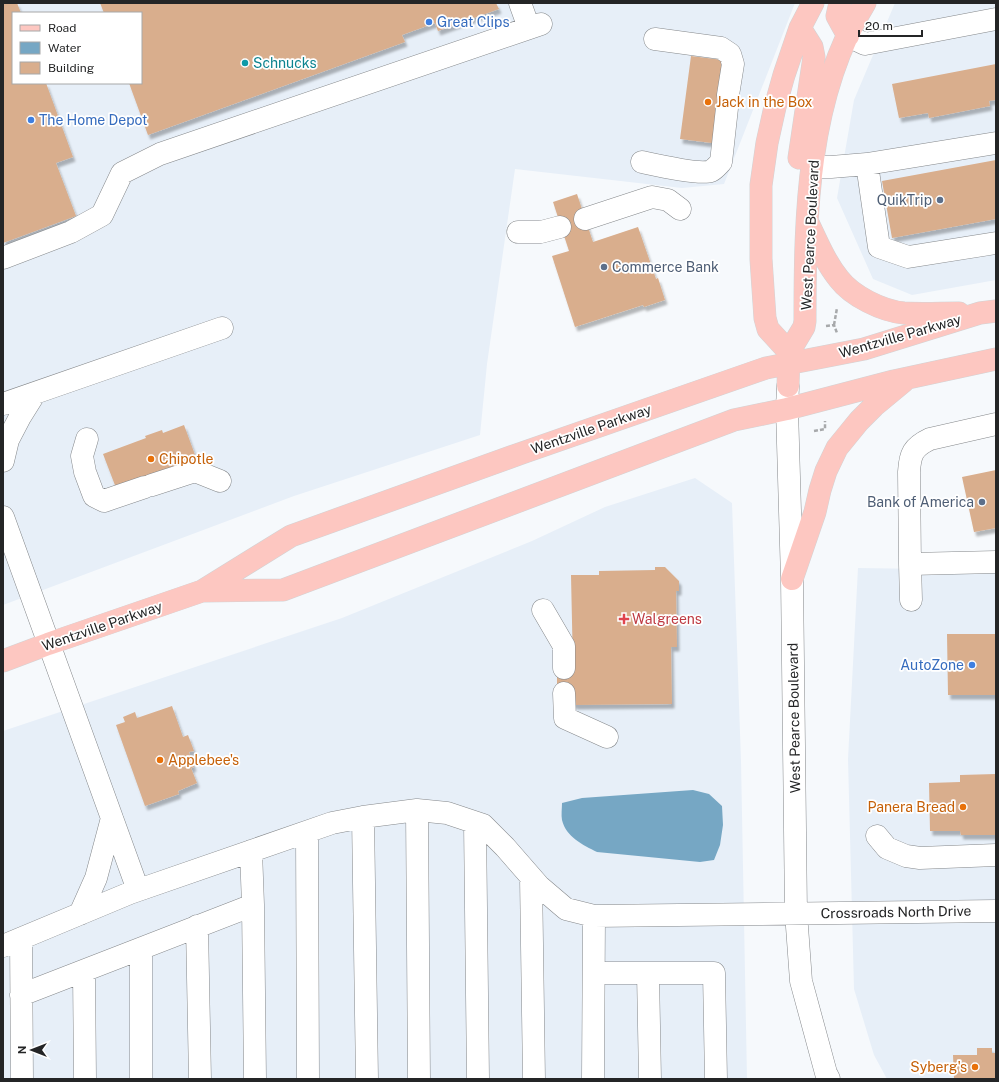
<svg xmlns="http://www.w3.org/2000/svg" width="999" height="1082" viewBox="0 0 999 1082" font-family="'Public Sans',sans-serif">
	<defs>
		<filter id="shadow"><feDropShadow dx="2.5" dy="4.5" stdDeviation="1" flood-color="#0004"/></filter>
	</defs>
	<rect width="100%" height="100%" fill="#f6f9fc"/>
	<path fill="#e7eff8" fill-rule="evenodd" d="M3 3H795L724 184 682 188 515 169 487 364 480 435 294 496 3 605ZM13 13H141V83H13Z
		M895 3H996V280L912 295 873 279 837 198 854 100Z
		M695 478 732 503 741 761 747 1079H3V731L342 618 532 541 605 507Z
		M858 568 996 570V1079H887L874 1055 854 989 848 759Z"/>
	<path fill="#76a7c4" d="M693 790 709 794 722 806 723 825 720 845 714 860 700 862 597 852C583 845 566 837 562 820 561 815 562 808 562 803L582 798Z"/>
	<path fill="#d9ae8d" filter="url(#shadow)" d="M3 3H17L21 13H13V83H46L73 157 56 163 76 216 3 243Z
		M100 3H496L499 9 438 31 435 23 402 35 405 42 148 135 129 83H141V13H104Z
		M691 56 731 61 720 144 680 139Z
		M996 64V100L989 101 990 106 929 118 928 113 899 118 892 84Z
		M996 160V219L892 238 882 181Z
		M577 194 593 242 638 227 656 279 658 278 665 300 644 307 643 305 575 327 552 256 569 251 553 202Z
		M184 425 198 463 118 493 103 454 146 438 145 436 162 430 163 433Z
		M996 470V528L974 532 962 477Z
		M655 567H665L679 581V591H676L677 647H671L672 704 575 705 557 693V668H573L571 575H599V571L655 570Z
		M947 634H996V695H948Z
		M172 706 183 737 188 735 194 751 189 752 194 767 191 768 197 783 178 791 179 794 145 806 116 725 125 722 123 717 135 712 137 718Z
		M996 774V835H961L960 831H930L929 783 960 782V775Z
		M977 1048H992V1053H996V1079H954L953 1055H977Z"/>
	<g fill="none" stroke-linecap="round" stroke-linejoin="round">
		<defs>
			<path id="minor" d="M520 3 529 28
				M848 36 865 44 996 19
				M655 39 721 48 730 54 733 64 728 95
				M642 162C656 165 700 175 711 171 715 169 718 165 721 162L727 108
				M867 164 996 143
				M813 167H831L867 164 879 247 908 257 996 243
				M585 219 652 197 668 200 680 209
				M518 232H541L560 227
				M3 258 71 232 102 215 122 173 160 154 541 24
				M788 386 787 409 792 579 796 913 801 981 826 1073 829 1079
				M3 404 222 328
				M87 439 82 456 85 472 94 496 104 501 145 487
				M3 461 8 440 20 417 35 393
				M152 485 195 471 220 481
				M3 517 138 890
				M910 564 909 472C910 454 913 447 930 439L996 424
				M911 600 910 564 996 562
				M543 610 564 646V668
				M564 693 565 718 607 737
				M417 810 419 1079
				M363 817 367 1079
				M475 823 478 1079
				M307 832 308 1079
				M877 836 887 848 906 856 920 858 996 855
				M251 851 253 905 255 1079
				M531 877 534 1079
				M80 914 96 878 112 818
				M197 926 200 1079
				M21 939 22 1079
				M3 946 130 893 332 823 363 817 417 810 447 813 483 825 505 847 539 886 566 909 594 916 996 911
				M141 949V1079
				M84 971 85 1079
				M594 973H714L716 1079
				M648 973 650 1079
				M21 995 253 905
				M593 1079 594 916"/>
			<path id="major" d="M840 3 837 16 848 36
				M799 158 814 57 812 47 800 28
				M809 225C818 244 826 263 839 279 852 296 882 311 904 313 922 314 941 313 959 313
				M789 352 768 329 765 318 761 259V185L767 143 775 107 784 75 800 28 813 3
				M788 386 789 352 804 327 805 321C805 215 807 96 865 3
				M792 579 815 512 820 490 826 471 837 448 859 421 874 406 903 382
				M202 591 283 590 734 420 787 409 894 381 996 359
				M3 661 48 644 202 591 291 536 522 453 766 368 864 349 980 313 996 311"/>
		</defs>
		<use href="#minor" stroke="#85888b" stroke-width="23"/>
		<use href="#major" stroke="#d3d3d4" stroke-width="23"/>
		<path stroke="#a7a9ab" stroke-width="2.5" stroke-dasharray="4 2" stroke-linecap="butt" d="M834 325 837 308
			M826 326 834 325 837 333
			M814 431 825 429V421"/>
		<use href="#minor" stroke="#fff" stroke-width="22"/>
		<use href="#major" stroke="#fdc7c1" stroke-width="22"/>
	</g>
	<g fill="#3f7fe0" stroke="#fff" stroke-width="1.5">
		<circle cx="429" cy="22" r="4"/>
		<circle cx="31" cy="120" r="4"/>
		<circle cx="972" cy="665" r="4"/>
	</g>
	<circle fill="#0f9aa8" stroke="#fff" stroke-width="1.5" cx="245" cy="63" r="4"/>
	<g fill="#e8710a" stroke="#fff" stroke-width="1.5">
		<circle cx="708" cy="102" r="4"/>
		<circle cx="151" cy="459" r="4"/>
		<circle cx="160" cy="760" r="4"/>
		<circle cx="963" cy="807" r="4"/>
		<circle cx="975" cy="1067" r="4"/>
	</g>
	<g fill="#5c6f8a" stroke="#fff" stroke-width="1.5">
		<circle cx="940" cy="200" r="4"/>
		<circle cx="604" cy="267" r="4"/>
		<circle cx="982" cy="502" r="4"/>
	</g>
	<path fill="#e0444e" stroke="#fff" stroke-width="1.5" d="M622 613h4v4h4v4h-4v4h-4v-4h-4v-4h4z"/>
	<g text-anchor="middle" dominant-baseline="central" stroke-width="3.5" stroke-linejoin="round" paint-order="stroke">
		<g font-size="14" fill="#366cbe" stroke="#fff" text-anchor="start">
			<text x="437" y="22">Great Clips</text>
			<text x="39" y="120">The Home Depot</text>
			<text x="964" y="665" text-anchor="end">AutoZone</text>
		</g>
		<g font-size="14" fill="#0d838f" stroke="#fff" text-anchor="start">
			<text x="253" y="63">Schnucks</text>
		</g>
		<g font-size="14" fill="#c56008" stroke="#fff" text-anchor="start">
			<text x="716" y="102">Jack in the Box</text>
			<text x="159" y="459">Chipotle</text>
			<text x="168" y="760">Applebee's</text>
			<text x="955" y="807" text-anchor="end">Panera Bread</text>
			<text x="967" y="1067" text-anchor="end">Syberg's</text>
		</g>
		<g font-size="14" fill="#4e5e75" stroke="#fff" text-anchor="end">
			<text x="932" y="200">QuikTrip</text>
			<text x="612" y="267" text-anchor="start">Commerce Bank</text>
			<text x="974" y="502">Bank of America</text>
		</g>
		<g font-size="14" fill="#242526" stroke="#fff">
			<text transform="translate(810 235) rotate(-87)">West Pearce Boulevard</text>
			<text transform="translate(900 336) rotate(-16)">Wentzville Parkway</text>
			<text transform="translate(591 429) rotate(-19)">Wentzville Parkway</text>
			<text transform="translate(102 626) rotate(-19)">Wentzville Parkway</text>
			<text transform="translate(794 718) rotate(-91)">West Pearce Boulevard</text>
			<text transform="translate(896 912) rotate(-1)">Crossroads North Drive</text>
		</g>
		<g font-size="14" fill="#be3a42" stroke="#fff" text-anchor="start">
			<text x="632" y="619">Walgreens</text>
		</g>
	</g>
	<rect width="999" height="1082" fill="none" stroke="#242526" stroke-width="8"/>
	<rect x="12" y="12" width="130" height="72" fill="#ffffff" stroke="#a7a8a8"/>
	<rect x="20" y="25" width="20" height="6" fill="#fdc7c1" stroke="#a7a8a8"/>
	<text x="48" y="32" font-size="12" fill="#242526">Road</text>
	<rect x="20" y="42" width="20" height="12" fill="#76a7c4" stroke="#a7a8a8"/>
	<text x="48" y="52" font-size="12" fill="#242526">Water</text>
	<rect x="20" y="62" width="20" height="12" fill="#d9ae8d" stroke="#a7a8a8"/>
	<text x="48" y="72" font-size="12" fill="#242526">Building</text>
	<g transform="translate(32 1050) rotate(270)" stroke="#ffffff" stroke-width="3" paint-order="stroke">
	<path d="M0-3L7 15L0 10L-7 15Z" fill="#242526"/>
	<text y="-6" font-size="11" font-weight="bold" text-anchor="middle" fill="#242526">N</text>
	</g>
	<path d="M859 30v6h63v-6" fill="none" stroke="#242526" stroke-width="2"/>
	<text x="865" y="30" font-size="12" fill="#242526" stroke="#ffffff" stroke-width="3" paint-order="stroke">20 m</text>
</svg>
